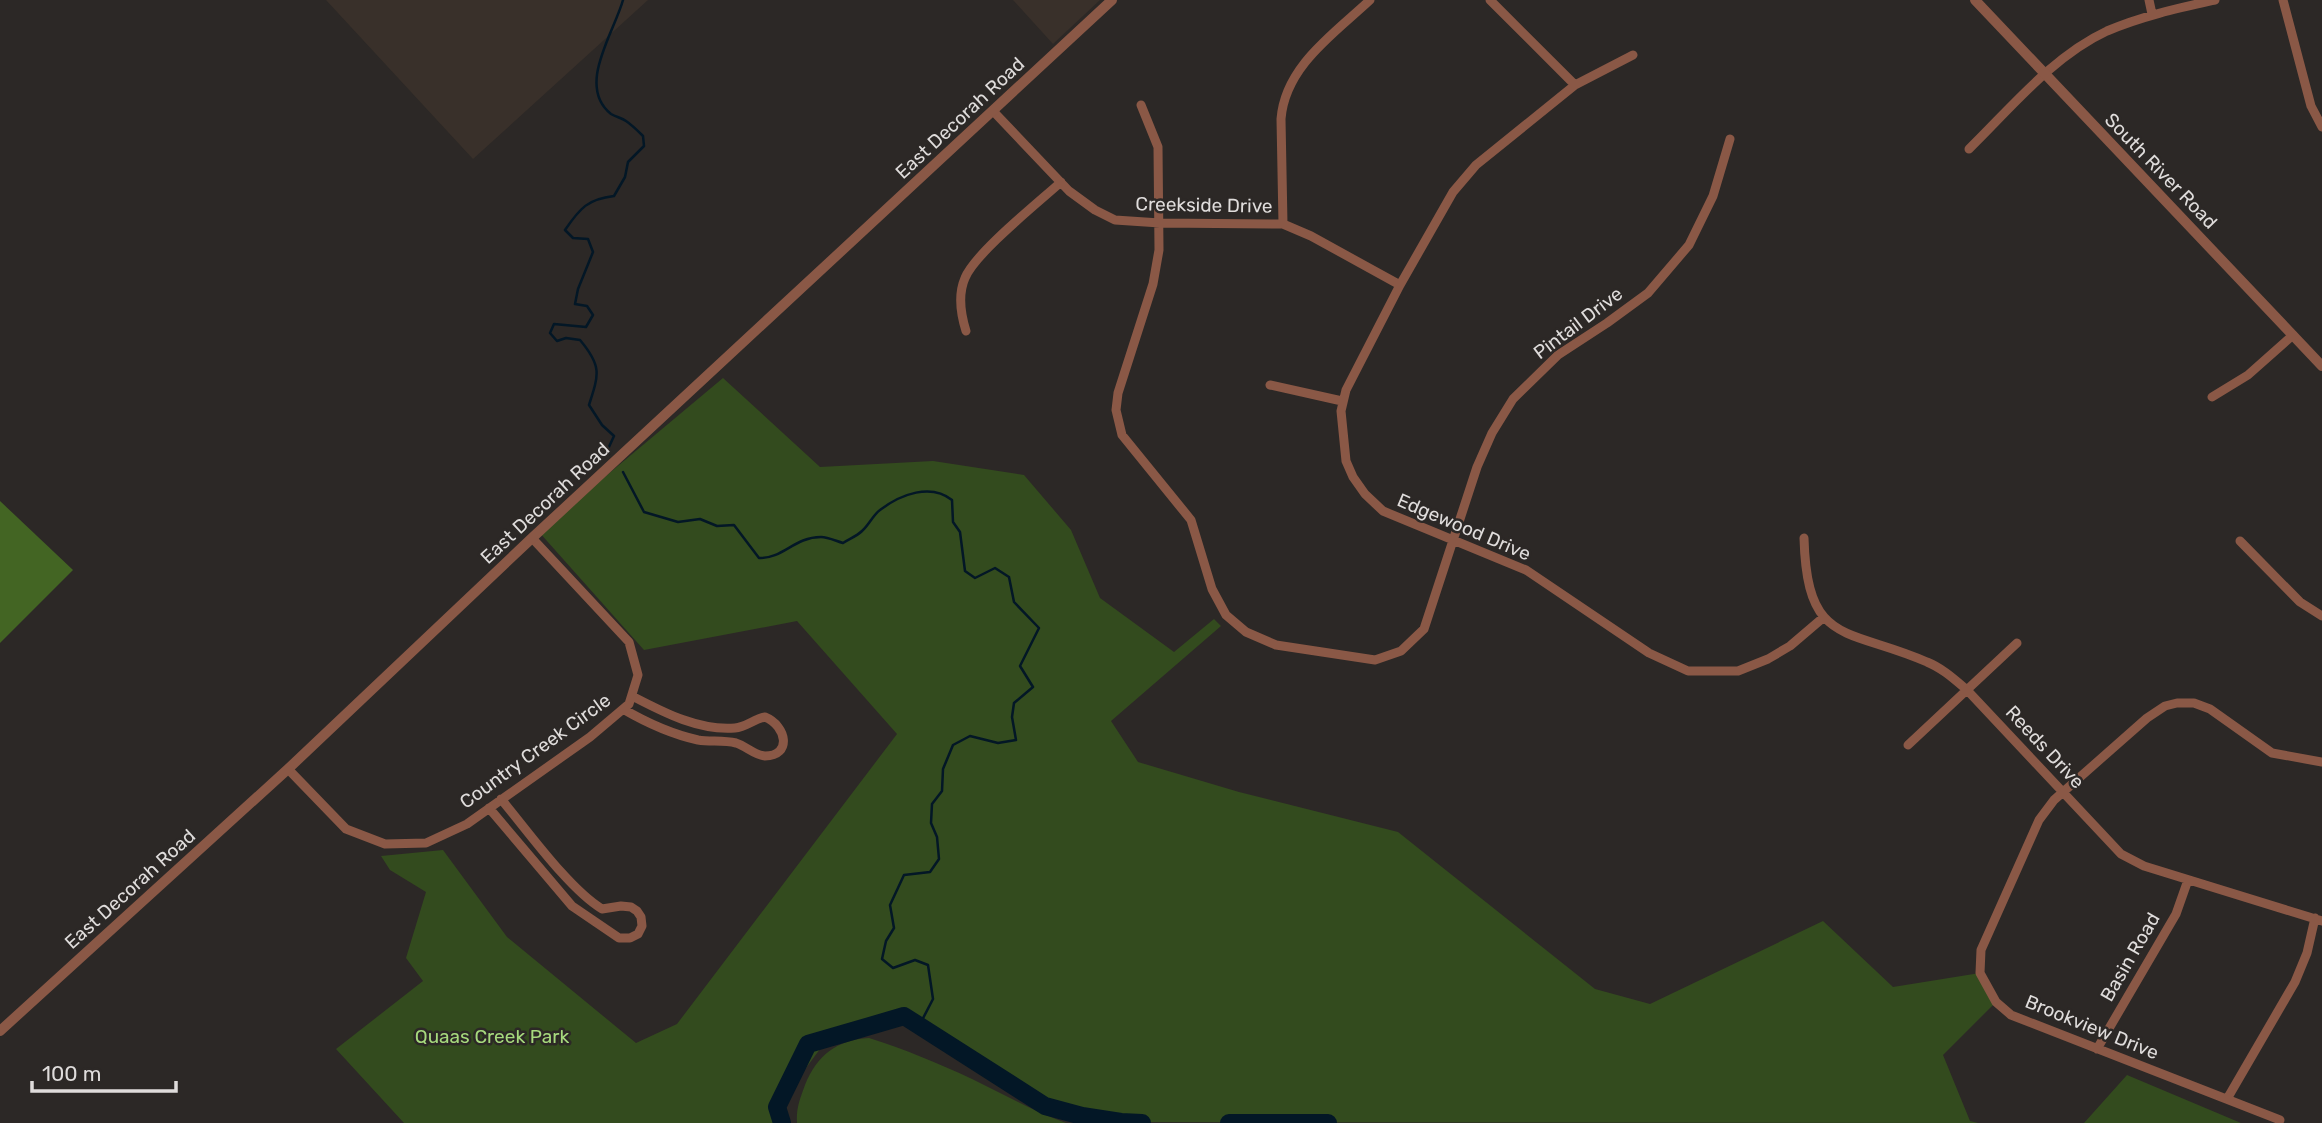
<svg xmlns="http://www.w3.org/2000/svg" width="2322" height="1123" viewBox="0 0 2322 1123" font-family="Rubik,sans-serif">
	<rect width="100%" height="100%" fill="#2c2826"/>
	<path fill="#39302a" d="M326 0H648L473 159Z
		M1013 0H1100L1053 44Z"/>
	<path fill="#334b1e" d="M723 378 820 467 933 461 1024 475 1071 530 1100 598 1174 652 1214 619 1221 626 1111 721 1138 762 1239 792 1398 832 1595 989 1650 1004 1823 921 1893 987 1980 973 1996 1002 1943 1055 1970 1121 1978 1123 1121 1122 1082 1116 1045 1106 904 1016 823 1045 777 1107 782 1123H404L336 1049 423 981 406 958 426 892 390 870 381 856 443 850 507 937 636 1043 677 1024 897 734 797 621 644 650 539 532Z
		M869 1038C904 1049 938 1063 972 1079 1003 1094 1033 1111 1066 1123H797C796 1108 800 1099 805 1085 817 1055 837 1040 869 1038Z
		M2127 1075 2241 1123H2084Z"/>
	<path fill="#436523" d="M0 501 73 570 0 643Z"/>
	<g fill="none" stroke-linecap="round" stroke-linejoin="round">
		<path stroke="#031726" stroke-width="2.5" d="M609 454 608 449 614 436 602 425 589 405C599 374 602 366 580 340L566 338 557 341 550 333 554 324 586 327 593 315 587 306 575 304 578 289 593 252 588 239 573 238 565 230C580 208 588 199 614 196L625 177 628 162 644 146 643 136C638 131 632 125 626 121 622 118 616 117 611 114 576 86 614 33 623 0
			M623 472 644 512 678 522 700 519 717 526 734 525 759 558C783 559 794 537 821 537 828 537 836 541 843 543 849 539 857 536 862 531 869 525 873 515 880 510 901 494 931 483 952 500L953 522 960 532 965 571 975 578 995 568 1009 577 1014 602 1039 628 1020 666 1033 687 1014 703 1012 717 1016 740 998 743 970 736 953 745 943 769 942 791 932 804 931 823 937 837 939 859 930 872 904 875 890 905 894 928 886 941 882 959 893 968 915 960 928 965 933 999 919 1026"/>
		<path stroke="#031726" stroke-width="18" d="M782 1123 777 1107 808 1044 904 1016 1045 1106 1082 1116 1121 1122 1142 1123
			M1229 1123H1328"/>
		<path stroke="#8a5846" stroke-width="9" d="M1490 0 1575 85
			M2149 0 2152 14
			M2283 0 2311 106 2322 127
			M1633 55 1575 85 1476 165 1453 192 1400 285 1346 390 1341 411 1346 461 1353 477 1365 494 1383 511 1526 570 1649 653 1688 671H1738L1768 659 1790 646 1824 617
			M1141 105 1158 147 1159 250 1153 284 1118 393 1116 410 1122 435 1191 520 1212 589 1226 615 1246 632 1276 645 1375 660 1401 651 1424 629 1477 467 1492 433 1513 399 1558 355 1607 323 1648 293 1689 245 1713 196 1730 139
			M993 111 1069 191 1095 210 1115 220 1160 223 1283 224 1311 236 1400 285
			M1969 149C2011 108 2053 56 2107 31 2142 16 2179 8 2215 0
			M1283 224 1281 119C1285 66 1335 33 1370 0
			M966 331C961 315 958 294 965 278 975 253 1039 202 1061 182
			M1270 385 1342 401
			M2212 397 2248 375 2293 335
			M1804 538C1807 647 1847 627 1927 662 1942 668 1954 679 1967 690L2121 854 2144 866 2322 921
			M2240 541 2300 602 2322 616
			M623 709C647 723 671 734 698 740 710 742 723 740 736 743 746 746 754 755 765 756 792 756 787 726 765 717 754 719 746 727 735 728 698 731 663 712 632 696
			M1908 745 2017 643
			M288 769 346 829 385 844 426 843 467 824 590 737 629 704 638 675 629 642 532 538
			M489 808 572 906 619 938H630L638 934 642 926 641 917 637 911 631 907 621 906 602 909C569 889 527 830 501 799
			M2097 1049 2176 914 2188 880
			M2227 1099 2295 982 2307 953 2315 918
			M2280 1120 2011 1015 1996 1002 1980 973 1981 950 2039 820 2054 800 2147 718 2165 706 2177 703H2194L2210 709 2272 753 2322 762"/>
		<path stroke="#8a5846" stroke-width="10" d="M1975 0 2322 366
			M0 1031 288 769 532 538 1112 0"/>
	</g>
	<g text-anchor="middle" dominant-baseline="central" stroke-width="5" stroke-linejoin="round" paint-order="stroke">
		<g font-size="19" fill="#dfdcdb" stroke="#2c2826">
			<text transform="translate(960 118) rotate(-43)">East Decorah Road</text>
			<text transform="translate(2161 171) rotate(46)">South River Road</text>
			<text transform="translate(1204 205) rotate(1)">Creekside Drive</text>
			<text transform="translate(1578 323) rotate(-37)">Pintail Drive</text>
			<text transform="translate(545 503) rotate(-43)">East Decorah Road</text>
			<text transform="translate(1464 527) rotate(23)">Edgewood Drive</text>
			<text transform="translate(2045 747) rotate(47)">Reeds Drive</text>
			<text transform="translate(535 751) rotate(-36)">Country Creek Circle</text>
			<text transform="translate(130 889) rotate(-42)">East Decorah Road</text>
			<text transform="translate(2130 957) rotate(-60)">Basin Road</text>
			<text transform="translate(2092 1027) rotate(22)">Brookview Drive</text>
		</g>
		<g font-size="19" fill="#a6d97d" stroke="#2c2826">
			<text x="492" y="1036">Quaas Creek Park</text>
		</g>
	</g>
	<path d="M32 1081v10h144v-10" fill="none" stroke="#dfdcdb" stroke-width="3.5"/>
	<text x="42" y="1081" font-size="21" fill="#dfdcdb" stroke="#2c2826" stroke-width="5" paint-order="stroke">100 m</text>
</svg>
